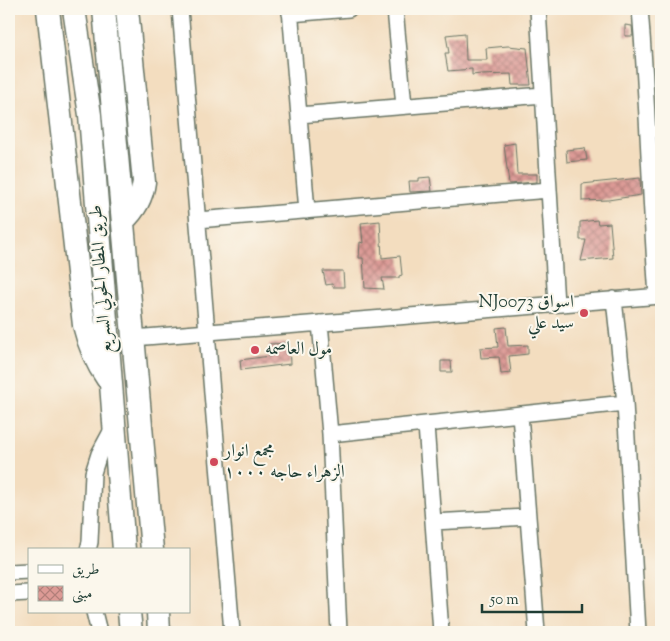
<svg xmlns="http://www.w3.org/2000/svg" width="670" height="641" viewBox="0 0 670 641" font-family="'Sorts Mill Goudy',Amiri,serif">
	<defs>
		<pattern id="building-cross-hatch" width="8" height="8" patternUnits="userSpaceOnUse" patternTransform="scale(1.25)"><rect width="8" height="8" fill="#dc9a95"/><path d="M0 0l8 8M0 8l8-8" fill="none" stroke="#b27f7a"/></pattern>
	</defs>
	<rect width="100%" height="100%" fill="#fbf7ec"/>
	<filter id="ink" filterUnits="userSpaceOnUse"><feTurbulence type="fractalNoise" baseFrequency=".02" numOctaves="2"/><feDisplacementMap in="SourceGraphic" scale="10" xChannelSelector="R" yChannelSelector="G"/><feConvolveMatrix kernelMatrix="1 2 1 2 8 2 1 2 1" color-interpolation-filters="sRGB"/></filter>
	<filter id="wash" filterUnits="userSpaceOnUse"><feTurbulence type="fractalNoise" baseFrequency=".0096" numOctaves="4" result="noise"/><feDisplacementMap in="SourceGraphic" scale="20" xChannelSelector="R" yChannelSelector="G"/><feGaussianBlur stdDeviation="1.12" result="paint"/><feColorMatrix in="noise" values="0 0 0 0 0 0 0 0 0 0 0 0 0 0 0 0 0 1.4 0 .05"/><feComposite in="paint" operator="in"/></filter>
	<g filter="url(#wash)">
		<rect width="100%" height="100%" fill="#f3ddbf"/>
		<g id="blocks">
			<path fill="url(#building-cross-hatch)" d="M625 25 632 26 633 36H625Z
				M465 33 466 60H487L486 48 508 46 527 48 531 85H512L511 74 481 75V74L472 75V69L448 71 445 53H449L446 35Z
				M515 143 517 174H537V182L509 184 504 145Z
				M585 148 587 160 567 162 566 150Z
				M430 177 432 191 410 192 409 181H419V178Z
				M640 178 641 195 608 200 582 201V184Z
				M597 220 598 224 610 223 613 258 581 261 586 240H580V222Z
				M380 221 382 258 400 256 402 275 399 276V278H382L384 289 365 288 363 258H359L360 242 363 243 361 223Z
				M323 271H343L344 287H333L332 284 326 285Z
				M506 327 508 346 528 345V354L509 356 511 373 501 374 499 357 481 358 480 348 498 347 496 328Z
				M289 343 290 364 241 370 240 360 270 356 269 344Z
				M441 361H451L452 372H441Z"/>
		</g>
	</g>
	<g filter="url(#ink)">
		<use href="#blocks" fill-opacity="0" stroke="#697565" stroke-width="1"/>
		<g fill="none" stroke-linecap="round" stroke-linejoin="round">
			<defs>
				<path id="minor" d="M180 9 232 632
					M290 9 307 211
					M395 9 404 106
					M538 9 556 304
					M640 9C648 104 650 200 657 296
					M290 14 349 9
					M299 115 543 95
					M198 220 549 190
					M614 299 625 403 638 632
					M320 323 330 434 339 632
					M133 338 661 296
					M520 414 537 632
					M426 425 441 632
					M330 434 625 403
					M433 522 528 517
					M88 550 90 542 93 473 99 454 114 426
					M9 572 29 571
					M9 594 29 593
					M94 612 99 632"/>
				<path id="highway" d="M48 9 84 325C89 345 95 361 107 378
					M74 9 90 115 124 550
					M104 9 152 550
					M123 221C135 210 142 198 144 182L127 9
					M129 612 131 632
					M158 612 159 632"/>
			</defs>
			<use href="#minor" stroke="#697565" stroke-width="18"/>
			<use href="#highway" stroke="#697565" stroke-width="25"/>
			<use href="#minor" stroke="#fff" stroke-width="15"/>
			<use href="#highway" stroke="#fff" stroke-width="22"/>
		</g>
	</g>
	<g fill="#d1495b" stroke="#fbf7ec" stroke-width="2">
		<circle cx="584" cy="313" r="5"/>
		<circle cx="255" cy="350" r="5"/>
		<circle cx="214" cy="462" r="5"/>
	</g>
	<g text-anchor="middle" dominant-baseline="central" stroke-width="4" stroke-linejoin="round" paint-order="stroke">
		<g font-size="18" fill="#1f3d34" stroke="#fbf7ec">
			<text transform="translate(102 279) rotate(-94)">طريق المطار الحولي السريع</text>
		</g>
		<g font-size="18" fill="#1f3d34" stroke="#fbf7ec" text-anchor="start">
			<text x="574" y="303" text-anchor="end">NJ0073 اسواق<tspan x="574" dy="21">سيد علي</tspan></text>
			<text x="265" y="350">مول العاصمه</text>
			<text x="224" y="452">مجمع انوار<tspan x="224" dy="21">الزهراء حاجه ١٠٠٠</tspan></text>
		</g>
	</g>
	<rect width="670" height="641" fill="none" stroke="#fbf7ec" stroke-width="30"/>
	<rect x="28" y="548" width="162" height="65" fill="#fbf7ec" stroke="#a3ada2"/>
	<rect x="38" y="565" width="25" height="8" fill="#ffffff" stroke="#a3ada2"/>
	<text x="72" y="574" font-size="15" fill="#1f3d34">طريق</text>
	<rect x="38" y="586" width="25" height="15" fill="url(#building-cross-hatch)" stroke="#a3ada2"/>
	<text x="72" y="598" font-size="15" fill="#1f3d34">مبنى</text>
	<path d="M482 604v8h100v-8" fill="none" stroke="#1f3d34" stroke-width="2.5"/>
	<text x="490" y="604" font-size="15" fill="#1f3d34" stroke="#fbf7ec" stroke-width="4" paint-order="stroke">50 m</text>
</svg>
